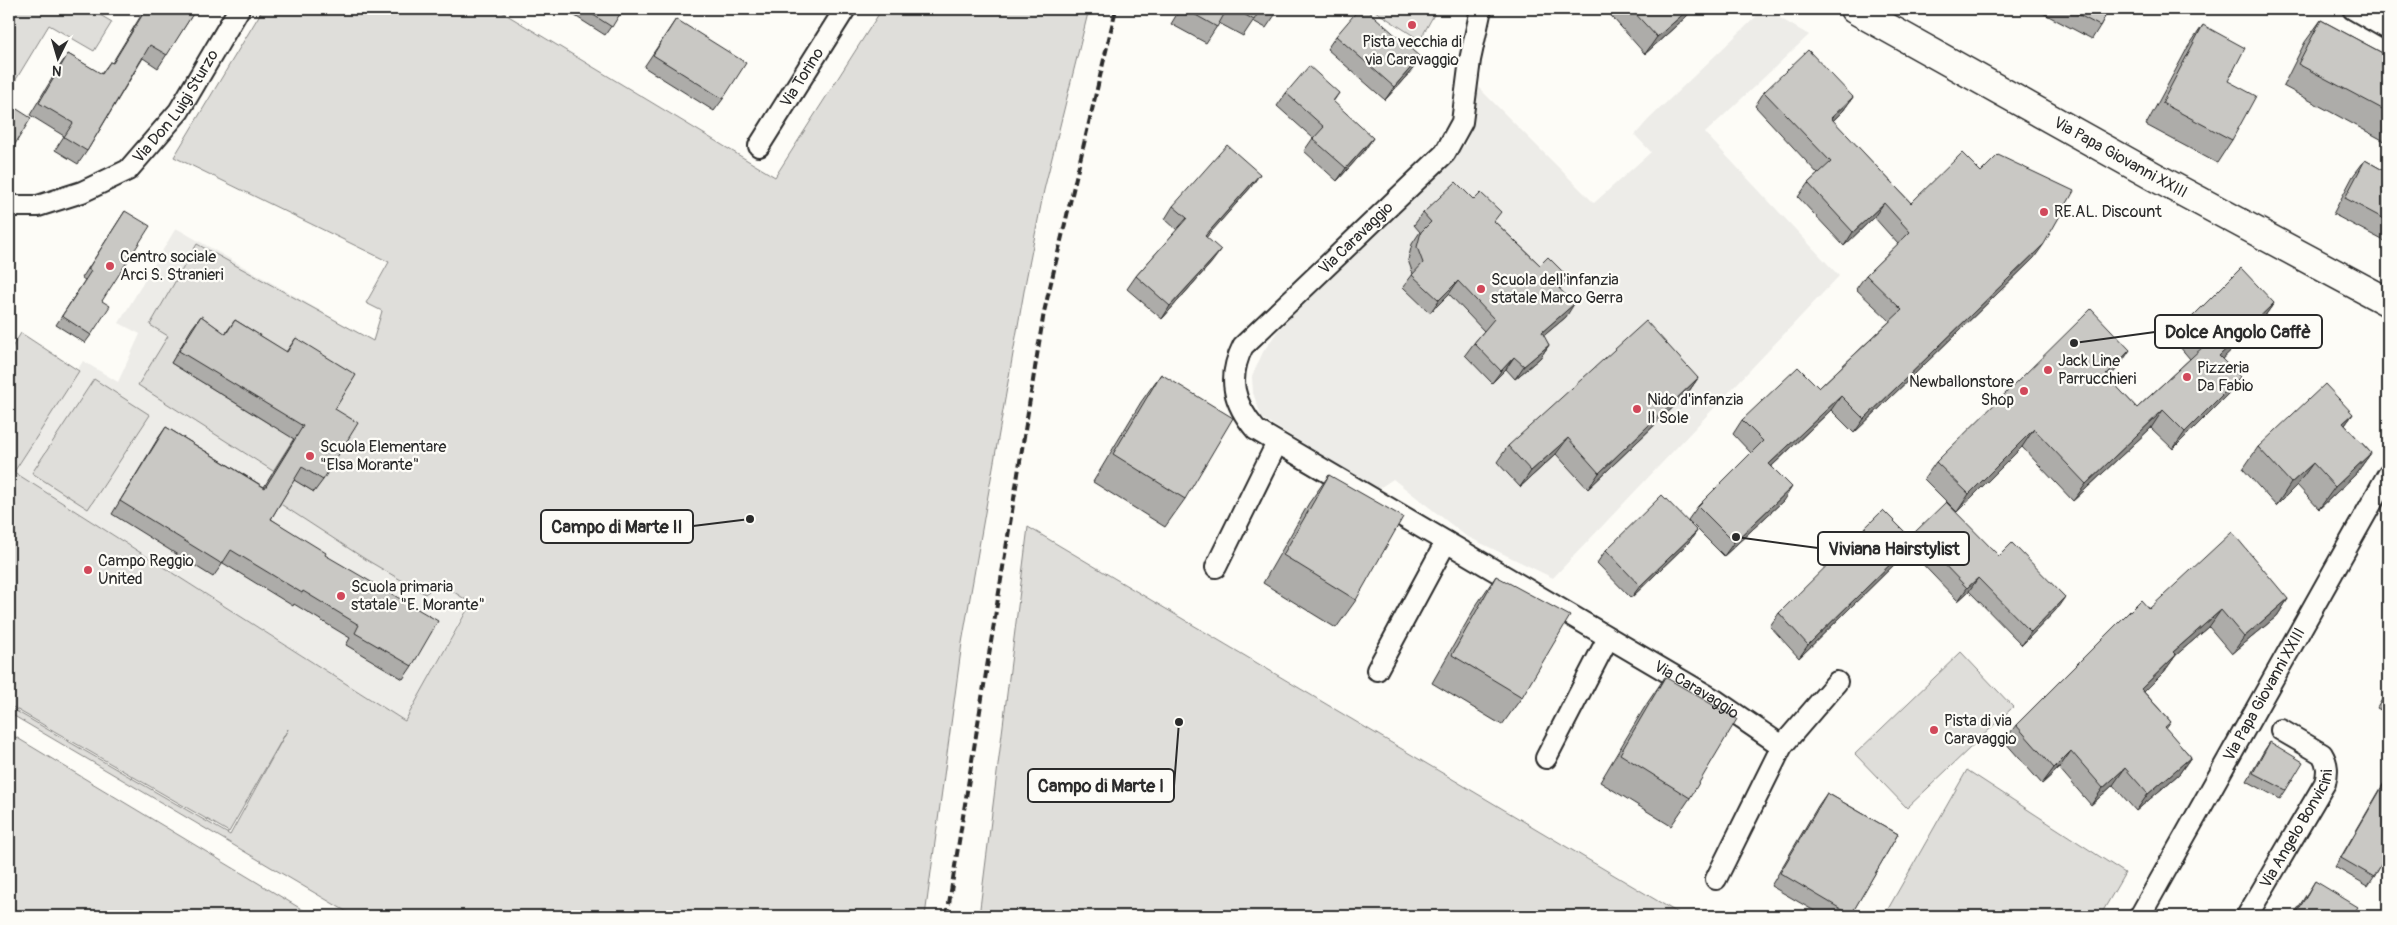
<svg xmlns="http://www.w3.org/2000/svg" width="2397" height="925" viewBox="0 0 2397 925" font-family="Pangolin,sans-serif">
	<rect width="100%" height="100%" fill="#fdfcf7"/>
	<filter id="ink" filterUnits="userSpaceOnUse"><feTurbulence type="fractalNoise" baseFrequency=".02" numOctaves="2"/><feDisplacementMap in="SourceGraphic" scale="10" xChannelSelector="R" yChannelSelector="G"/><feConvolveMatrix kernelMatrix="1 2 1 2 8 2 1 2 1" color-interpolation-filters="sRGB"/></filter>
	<g filter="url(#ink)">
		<path fill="#edece8" d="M1764 9 1809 35 1705 133 1839 276 1553 578 1466 536 1393 479 1378 489 1262 418 1253 393 1252 376 1263 352 1279 329 1466 144 1473 120 1476 85 1594 203 1651 152 1635 135 1648 120Z
			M176 228 373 341 382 311 575 410 405 721 15 472 83 361 118 382 140 334 119 323Z"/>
		<path fill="#dfdeda" stroke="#858482" d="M9 9H90L112 22 94 51 49 25 9 91Z
			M263 9H497L775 177 882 9H1089L1044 190 1026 280 962 643 925 916H354L9 713V707L230 835 288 729 229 832 9 705V352L21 333 79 371 14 472 403 720 405 721 471 603 440 583 425 594 365 559 279 503 293 479 314 492 349 436 327 422 347 387 287 351 278 365 226 333 217 347 192 329 171 363 271 425 288 397 311 411 273 471 138 385 168 336 150 325 197 244 373 341 382 311 366 303 389 262 174 157Z
			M1372 9H1437L1420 40Z
			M94 379 150 415 88 509 32 473Z
			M1028 527 1683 916H979Z
			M1961 652 2013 707 1907 808 1855 754Z
			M9 733 313 916H9Z
			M1967 770 2125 873 2100 916H1884Z"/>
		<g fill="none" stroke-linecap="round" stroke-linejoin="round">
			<defs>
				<g id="street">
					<path id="s1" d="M1481 9 1470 60 1462 122 1445 153 1243 346C1227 378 1233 403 1256 430L1715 700 1782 746"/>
					<path d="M2353 9 2388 29"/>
					<path id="s2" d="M759 146 845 9"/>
					<path id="s3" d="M9 206H38L82 192 128 170 179 111 239 9"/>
					<path d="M1216 567 1277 443"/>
					<path d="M1377 670 1446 542"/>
					<path d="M1546 758 1608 638"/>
					<path d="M1716 879 1782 746 1837 682"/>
					<path id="s4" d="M2140 916 2388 474"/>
					<path id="s5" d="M2247 916 2325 783C2328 772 2328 764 2322 754L2281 730"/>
				</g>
				<g id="secondary">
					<path id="s6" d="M1854 9 2155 177 2388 302"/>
				</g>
			</defs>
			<use href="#street" stroke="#2b2b2b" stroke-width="24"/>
			<use href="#secondary" stroke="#2b2b2b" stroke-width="31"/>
			<use href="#street" stroke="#fdfcf7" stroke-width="20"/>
			<use href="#secondary" stroke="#fdfcf7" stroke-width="28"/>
			<path stroke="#2b2b2b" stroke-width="4" stroke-dasharray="8 4" stroke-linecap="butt" d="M947 916 1044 312 1116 9"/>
		</g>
		<path fill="#adaca9" stroke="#2b2b2b" d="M145 9H196L158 68 143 58 87 151 78 164 55 150 64 136 30 115 59 67 68 54 101 74 110 62 112 63Z
			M564 9H623L605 35Z
			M1180 9H1279L1266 28 1253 21 1243 36 1219 23 1206 43 1171 24Z
			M1563 9H1579L1570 16Z
			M1605 9H1692L1687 16 1645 54Z
			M2035 9H2109L2100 26 2092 39Z
			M676 19 723 99 714 111 644 67Z
			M2321 20 2388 56V143L2283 86 2305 42Z
			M2203 25 2228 81 2232 140 2217 163 2146 125 2188 47Z
			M1336 36 1420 57 1412 70 1385 100 1327 49Z
			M1764 92 1853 97 1843 111 1833 121 1911 203 2034 258 1854 433 1831 410 1772 466 1783 501 1724 556 1688 520 1698 506 1751 453 1733 434 1742 420 1819 388 1890 321 1856 289 1866 275 1898 244 1874 217 1844 246 1798 197 1808 183 1818 174 1755 106Z
			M1286 93H1339L1333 102 1365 150 1337 181 1304 151 1313 138 1277 106Z
			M2365 160 2388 173V243L2333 214 2353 176Z
			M1251 187 1206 237 1212 262 1162 319 1127 289 1136 276 1177 230 1165 219 1173 206Z
			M125 211 102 301 91 335 85 343 56 325 85 280 82 278Z
			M1423 213 1495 222 1540 265 1568 277 1560 289 1566 317 1543 336 1549 345 1540 358 1515 379 1506 369 1492 383 1465 355 1474 343 1484 331 1449 294 1430 313 1403 287 1413 274 1408 260 1412 244 1420 232 1414 225Z
			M2274 303 2262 320 2222 359 2240 377 2227 395 2173 449 2151 428 2073 501 2022 447 1957 512 1924 479 1936 462 2118 368 2108 378 2137 408 2190 359 2174 340 2186 323Z
			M201 316 225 334 235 320 286 352 296 338 335 409 323 480 314 492 294 480 271 519 325 555 412 666 403 679 346 645 350 638 294 604 293 606 223 563 213 577 112 514 157 440 166 427 264 487 294 439 171 363 192 328Z
			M1161 374 1185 499 1165 527 1093 482 1141 402Z
			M1698 378 1687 394 1588 489 1556 454 1520 487 1497 462 1508 446Z
			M2353 414 2345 425 2371 453 2355 475 2319 509 2297 485 2276 506 2243 469 2258 447Z
			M1329 475 1356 600 1336 628 1263 583 1309 503Z
			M1697 531 1688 543 1631 598 1597 563 1606 550Z
			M1914 533 1999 556 2056 610 2022 645 1969 591 1958 601 1908 549 1905 554 1799 658 1770 626 1779 613 1911 538Z
			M2388 554V568L2382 565Z
			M1496 576 1522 697 1502 725 1432 683 1477 604Z
			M2288 599 2277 616 2232 654 2209 627 2176 655 2164 672 2144 692 2171 722 2166 729 2191 757 2179 774 2136 811 2113 785 2091 805 2059 768 2042 784 2004 741 2016 725 2149 609Z
			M1665 677 1690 798 1671 826 1600 782 1646 705Z
			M2388 689V714L2377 708Z
			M2270 742 2286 790 2280 799 2247 781 2264 751Z
			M2388 776V853L2374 877 2368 886 2335 867Z
			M1827 793 1898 834 1850 916H1823L1771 886 1818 806Z
			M2315 881 2352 916H2293Z"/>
		<path fill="#8d8c89" stroke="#2b2b2b" d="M1575 9H1579L1570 16Z
			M1689 9H1692L1687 16 1645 54 1657 37Z
			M1420 57 1412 70 1385 100 1394 87Z
			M1853 97 1843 111 1821 132 1831 118Z
			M1373 138 1365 150 1337 181 1346 168Z
			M1260 174 1251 187 1196 249 1205 236Z
			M1884 203 1874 217 1844 246 1853 232Z
			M2044 244 2034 258 1854 433 1864 419Z
			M1221 250 1212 262 1162 319 1170 306Z
			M1568 277 1559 290 1557 286Z
			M1458 281 1449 294 1430 313 1439 300Z
			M2274 303 2262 320 2207 374 2219 356Z
			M1574 304 1566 317 1533 345 1542 332Z
			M1549 345 1540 358 1515 379 1524 366Z
			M2130 350 2118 368 2094 393 2106 375Z
			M1514 357 1506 369 1492 383 1501 371Z
			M2240 377 2227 395 2173 449 2185 432Z
			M1698 378 1687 394 1588 489 1599 473Z
			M1841 396 1831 410 1759 478 1769 464Z
			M2163 410 2151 428 2073 501 2086 484Z
			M2353 414 2337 436 2343 423Z
			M2034 429 2022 447 1957 512 1969 494Z
			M1568 438 1556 454 1520 487 1531 471Z
			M2371 453 2355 475 2319 509 2335 487Z
			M2313 463 2297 485 2276 506 2291 483Z
			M1792 487 1783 501 1724 556 1734 542Z
			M1697 531 1688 543 1631 598 1640 586Z
			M1914 541 1905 554 1799 658 1808 645Z
			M1978 578 1969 591 1958 601 1967 588Z
			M2065 597 2056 610 2022 645 2031 632Z
			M2288 599 2277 616 2232 654 2244 637Z
			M2221 610 2209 627 2161 668 2173 652Z
			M2176 655 2164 672 2130 706 2141 689Z
			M2071 751 2059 768 2042 784 2054 768Z
			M2191 757 2179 774 2136 811 2148 794Z
			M2125 768 2113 785 2091 805 2103 788Z"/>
		<path fill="#c9c8c4" stroke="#2b2b2b" d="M146 9H196L167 55 150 45 87 151 64 137 73 123 39 103 68 54 102 74 110 62 113 63Z
			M584 9H623L612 27Z
			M1185 9H1227L1217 27Z
			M1235 9H1260L1254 20Z
			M1272 9H1279L1278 12Z
			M1359 9H1366L1420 57 1394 87 1336 36Z
			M1631 9H1689L1657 37Z
			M2068 9H2109L2100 26Z
			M676 19 746 63 723 99 653 55Z
			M2321 20 2388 56V112L2298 64Z
			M2203 25 2245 48 2228 81 2256 96 2232 140 2162 103Z
			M1808 50 1853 97 1831 118 1911 203 1962 153 1981 172 1998 155 2074 191 2044 244 1864 419 1841 396 1769 464 1792 487 1734 542 1698 506 1763 441 1742 420 1798 367 1819 388 1902 310 1866 275 1910 232 1884 203 1853 232 1808 183 1831 162 1764 92Z
			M1309 66 1339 93 1333 101 1373 138 1346 168 1313 139 1324 127 1286 93Z
			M9 104 31 118 9 154Z
			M1227 145 1260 174 1205 236 1221 250 1170 306 1136 276 1187 218 1173 206Z
			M2365 160 2388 173V221L2345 198Z
			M1456 182 1474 200 1481 193 1501 212 1494 221 1540 265 1548 257 1568 277 1557 286 1574 304 1542 332 1549 345 1524 366 1514 357 1501 371 1474 343 1494 319 1458 281 1439 300 1412 275 1423 263 1417 247 1421 232 1431 222 1423 213Z
			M125 211 150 226 102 301 110 306 91 335 62 316 91 271 88 269Z
			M2241 268 2274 303 2219 356 2240 377 2185 432 2163 410 2086 484 2034 429 1969 494 1936 462 2091 309 2130 350 2106 375 2137 408 2205 345 2186 323Z
			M9 292 15 296 9 306Z
			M201 316 226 334 235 320 287 352 296 338 356 375 335 409 358 423 323 480 302 467 271 519 326 553 325 555 438 621 412 666 355 633 359 625 303 591 302 593 231 550 222 564 120 501 166 427 265 488 303 426 179 351Z
			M1646 321 1698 378 1599 473 1568 438 1531 471 1508 446Z
			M1161 374 1233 418 1185 499 1113 454Z
			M2325 384 2353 414 2343 423 2371 453 2335 487 2313 463 2291 483 2258 447Z
			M1329 475 1403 517 1356 600 1283 555Z
			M1662 495 1697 531 1640 586 1606 550Z
			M1946 502 1999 556 2012 543 2065 597 2031 632 1978 578 1967 588 1914 533Z
			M1883 510 1914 541 1808 645 1779 613Z
			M2232 532 2288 599 2244 637 2221 610 2173 652 2176 655 2141 689 2171 722 2165 727 2191 757 2148 794 2125 768 2103 788 2071 751 2054 768 2016 725 2141 600 2149 609Z
			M1496 576 1570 616 1522 697 1452 655Z
			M1665 677 1737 719 1690 798 1620 754Z
			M2270 742 2303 762 2286 790 2253 773Z
			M2388 777V853L2374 877 2341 858Z
			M1827 793 1898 834 1851 915 1780 873Z
			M2315 881 2358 907 2352 916H2295Z"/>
	</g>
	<g fill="#d1495b" stroke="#fdfcf7" stroke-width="2">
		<circle cx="1412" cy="25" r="5"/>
		<circle cx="2044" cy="212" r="5"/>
		<circle cx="110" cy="266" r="5"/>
		<circle cx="1481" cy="289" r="5"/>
		<circle cx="2048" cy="370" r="5"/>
		<circle cx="2187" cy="377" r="5"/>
		<circle cx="2024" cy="391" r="5"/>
		<circle cx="1637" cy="409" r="5"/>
		<circle cx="310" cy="456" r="5"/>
		<circle cx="88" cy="570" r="5"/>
		<circle cx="341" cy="596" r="5"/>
		<circle cx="1934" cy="730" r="5"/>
	</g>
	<g text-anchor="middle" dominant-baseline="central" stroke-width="4.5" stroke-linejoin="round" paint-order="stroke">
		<g font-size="16" fill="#2b2b2b" stroke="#fdfcf7" text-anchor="start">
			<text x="1412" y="42" text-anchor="middle">Pista vecchia di<tspan x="1412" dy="18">via Caravaggio</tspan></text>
			<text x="2054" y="212">RE.AL. Discount</text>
			<text x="120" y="257">Centro sociale<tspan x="120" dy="18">Arci S. Stranieri</tspan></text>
			<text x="1491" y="280">Scuola dell'infanzia<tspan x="1491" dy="18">statale Marco Gerra</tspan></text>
			<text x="2058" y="361">Jack Line<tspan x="2058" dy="18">Parrucchieri</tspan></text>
			<text x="2197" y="368">Pizzeria<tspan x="2197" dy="18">Da Fabio</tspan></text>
			<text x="2014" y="382" text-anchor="end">Newballonstore<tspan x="2014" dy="18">Shop</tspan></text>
			<text x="1647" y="400">Nido d'infanzia<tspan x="1647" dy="18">Il Sole</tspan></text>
			<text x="320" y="447">Scuola Elementare<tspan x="320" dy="18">"Elsa Morante"</tspan></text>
			<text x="98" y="561">Campo Reggio<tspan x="98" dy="18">United</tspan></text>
			<text x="351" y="587">Scuola primaria<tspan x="351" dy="18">statale "E. Morante"</tspan></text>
			<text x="1944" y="721">Pista di via<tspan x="1944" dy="18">Caravaggio</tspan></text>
		</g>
		<g font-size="16" fill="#2b2b2b" stroke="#fdfcf7">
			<text stroke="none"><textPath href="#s2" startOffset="81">Via Torino</textPath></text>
			<text stroke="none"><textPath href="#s3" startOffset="206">Via Don Luigi Sturzo</textPath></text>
			<text stroke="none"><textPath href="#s6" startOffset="305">Via Papa Giovanni XXIII</textPath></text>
			<text transform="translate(1356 238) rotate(-44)">Via Caravaggio</text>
			<text stroke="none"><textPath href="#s1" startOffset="1032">Via Caravaggio</textPath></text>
			<text stroke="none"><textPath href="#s4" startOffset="254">Via Papa Giovanni XXIII</textPath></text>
			<text stroke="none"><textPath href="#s5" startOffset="101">Via Angelo Bonvicini</textPath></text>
		</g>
	</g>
	<path fill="none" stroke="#2b2b2b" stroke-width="2" d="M2074 343L2155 332M750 519L693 526M1736 537L1818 548M1179 722L1174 786"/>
	<g fill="#2b2b2b" stroke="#fdfcf7" stroke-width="2">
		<circle cx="2074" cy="343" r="5"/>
		<circle cx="750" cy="519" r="5"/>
		<circle cx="1736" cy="537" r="5"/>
		<circle cx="1179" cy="722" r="5"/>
	</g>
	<g fill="#fdfcf7" stroke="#2b2b2b" stroke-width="2">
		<rect x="2155" y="315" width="167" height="33" rx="5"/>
		<rect x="541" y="510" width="152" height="33" rx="5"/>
		<rect x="1818" y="532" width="151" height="33" rx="5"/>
		<rect x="1028" y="769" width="146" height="33" rx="5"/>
	</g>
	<g font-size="18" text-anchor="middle" font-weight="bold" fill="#2b2b2b">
		<text x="2238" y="338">Dolce Angolo Caffè</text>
		<text x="617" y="533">Campo di Marte II</text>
		<text x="1894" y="555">Viviana Hairstylist</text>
		<text x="1101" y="792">Campo di Marte I</text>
	</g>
	<rect width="2397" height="925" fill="none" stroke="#fdfcf7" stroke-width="30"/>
	<rect x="15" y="15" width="2367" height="895" fill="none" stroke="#2b2b2b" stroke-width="2" filter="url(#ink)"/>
	<g transform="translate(58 58) rotate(185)" stroke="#fdfcf7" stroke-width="4" paint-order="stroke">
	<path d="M0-4L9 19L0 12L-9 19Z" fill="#2b2b2b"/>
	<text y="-8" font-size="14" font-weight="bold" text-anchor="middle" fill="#2b2b2b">N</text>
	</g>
</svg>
